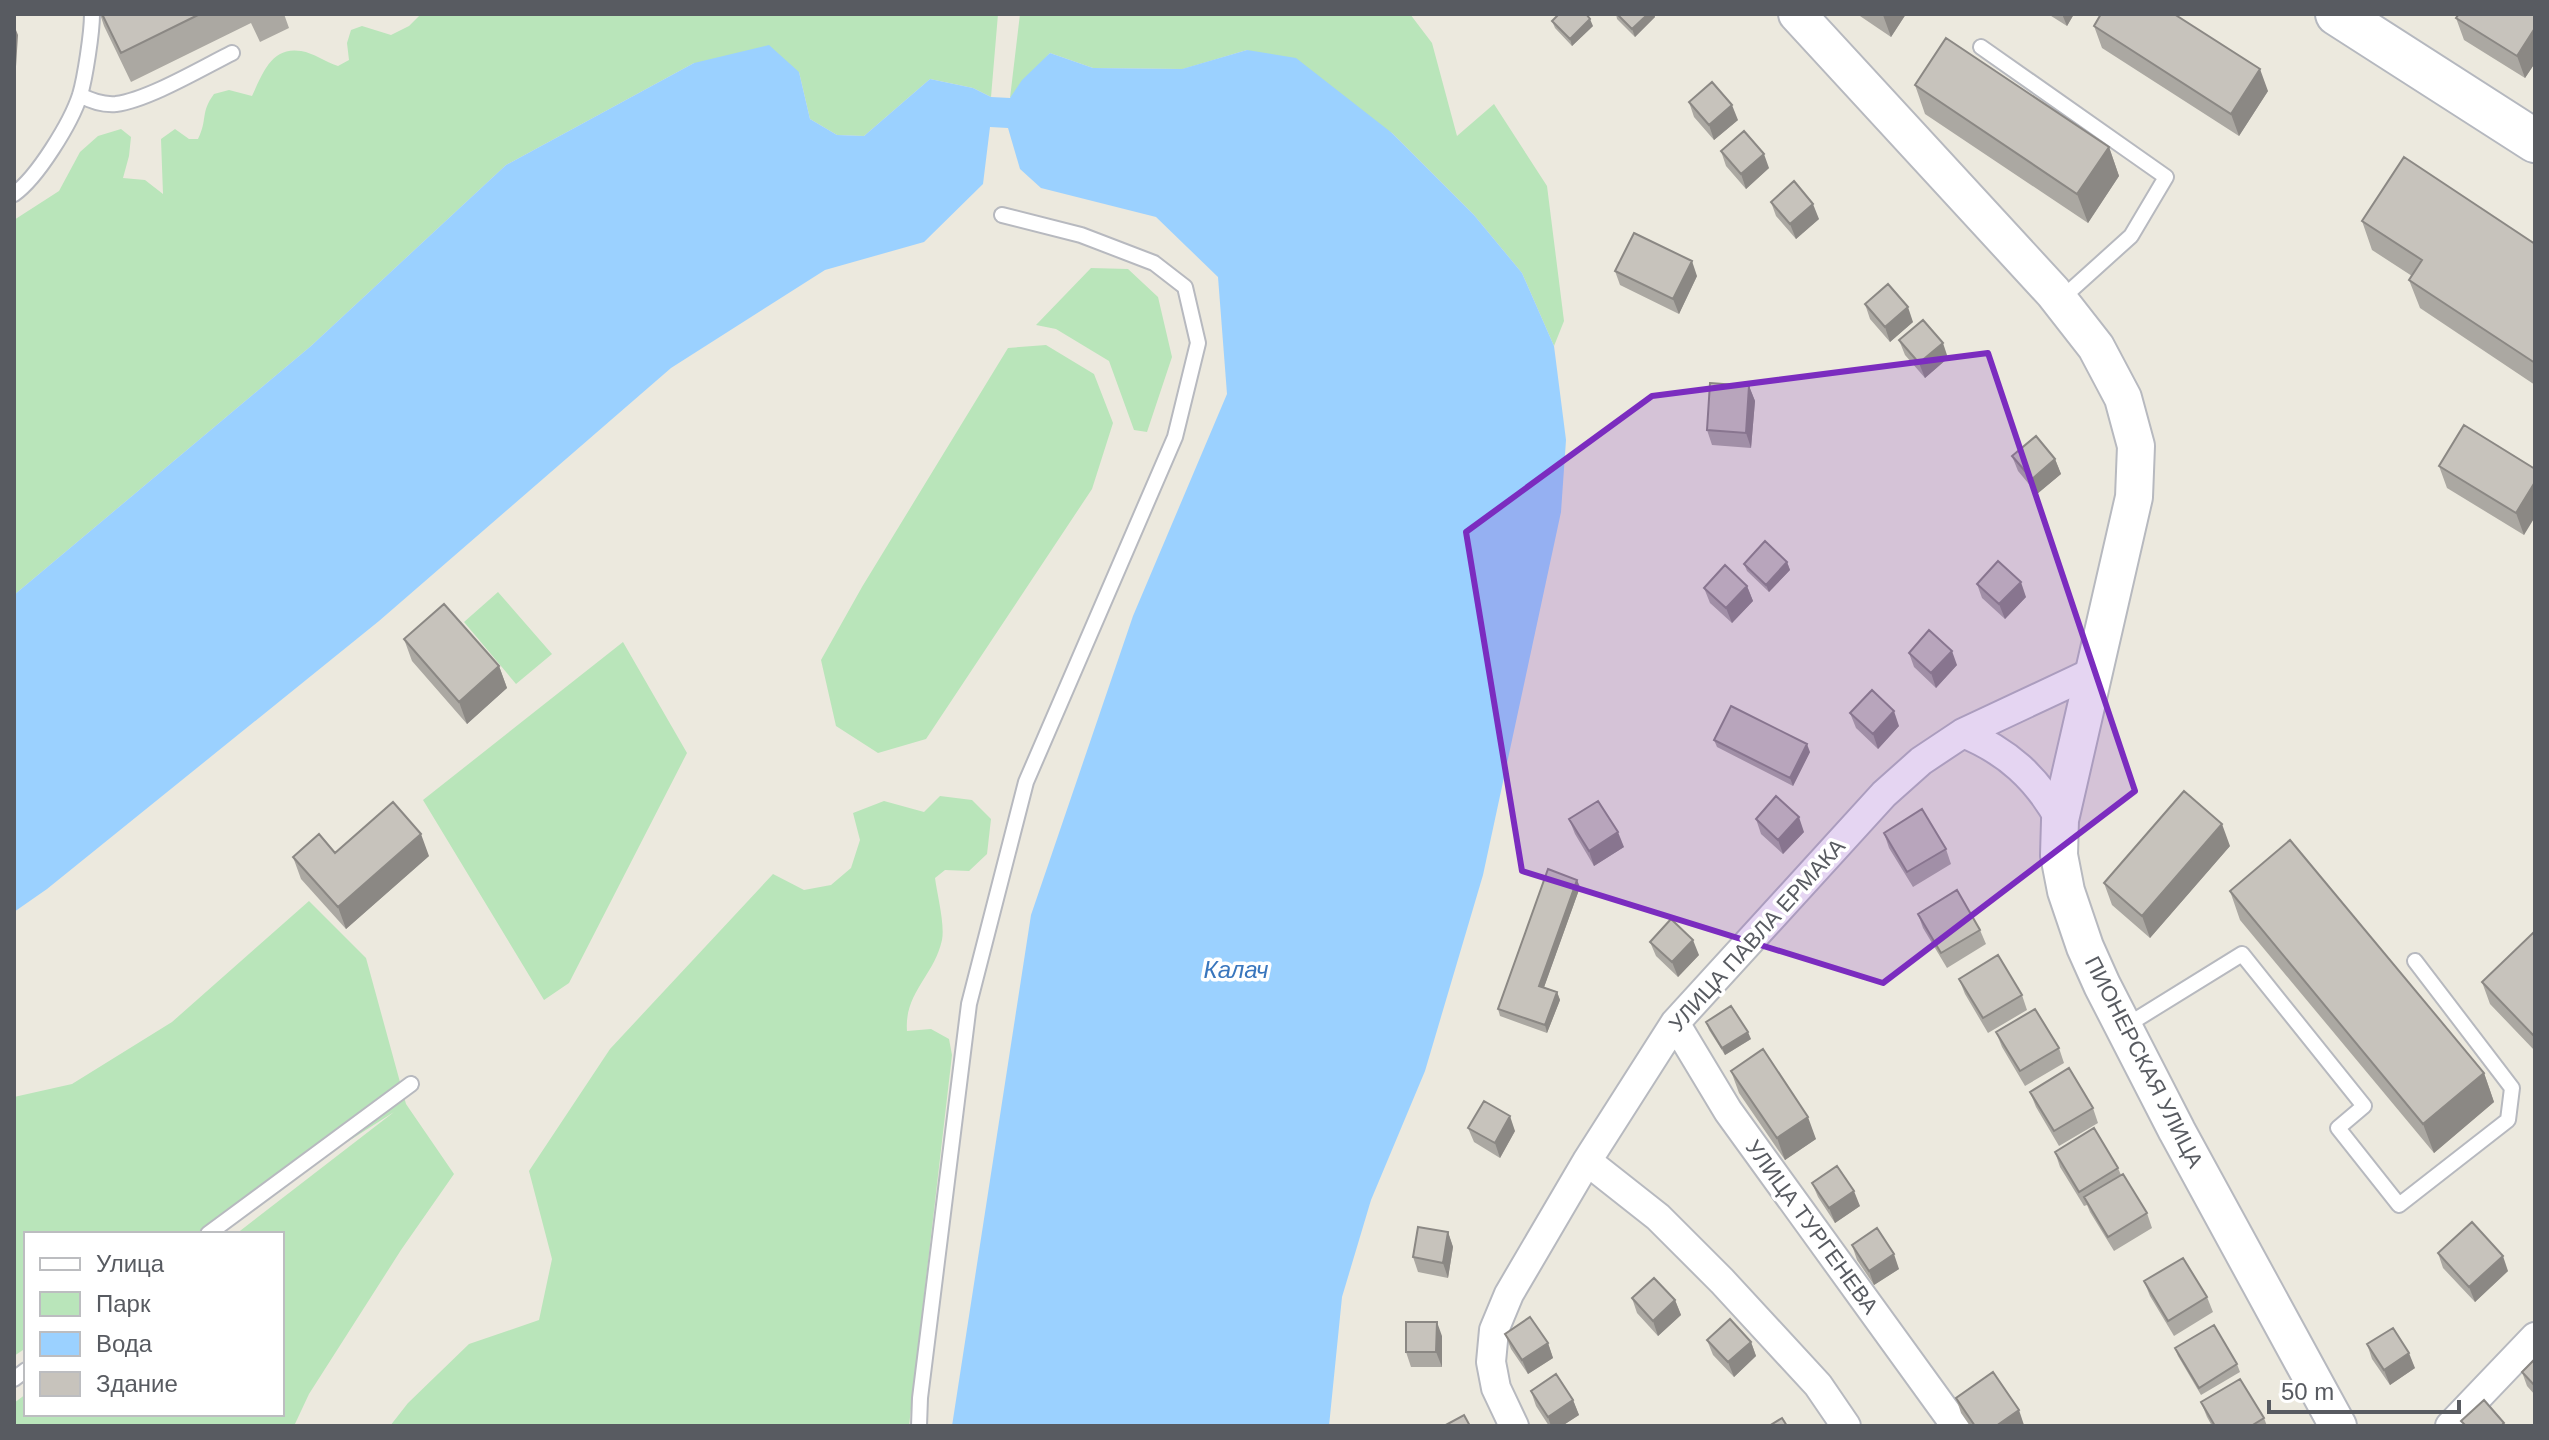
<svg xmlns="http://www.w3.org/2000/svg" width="2549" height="1440" viewBox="0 0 2549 1440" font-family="Helvetica,sans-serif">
	<rect width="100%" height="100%" fill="#ece9de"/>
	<path fill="#b9e5ba" d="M421 14H998L991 97 973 88 930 79 864 136 837 135 810 119 799 72 694 63 506 165 311 346 14 595V220L59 191 80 152 98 136 121 129 131 137 129 156 123 178 145 180 163 194 161 139 175 129 189 139H198C208 119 200 113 214 94L229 90 252 96C262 75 271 46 301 51 314 53 325 62 338 66L349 60 347 43 351 30 362 26 391 35 409 26Z
		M1020 14H1410L1432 43 1457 136 1494 104 1547 186 1564 321 1554 346 1522 273 1474 215 1392 133 1247 50 1183 69 1093 68 1050 53 1010 98Z
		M1091 268 1128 269 1158 297 1172 357 1147 432 1134 430 1109 361 1056 329 1036 325Z
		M1046 345 1094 374 1113 423 1092 489 926 739 878 753 836 726 821 660 862 587 1008 348Z
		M498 592 552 654 516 684 464 622Z
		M623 642 687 753 569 983 544 1000 423 800Z
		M940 796 972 800 991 819 987 854 969 871 945 870 935 878C937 894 945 924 942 940 934 976 904 993 907 1031L931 1029 949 1039 952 1055 909 1426H390L408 1403 469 1344 539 1320 552 1259 529 1171 610 1049 773 874 804 890 831 885 851 868 860 840 853 813 884 801 924 812Z
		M309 901 366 958 406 1104 454 1174 401 1250 309 1394 294 1426H14V1403L26 1394V1414H282V1234H236L394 1112 203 1234H26V1348L14 1356V1097L72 1084 172 1022Z"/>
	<path fill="#9bd1ff" d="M769 45 799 72 810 119 837 135 864 136 930 79 973 88 991 97 1010 98 1022 80 1050 53 1093 68 1182 69 1247 50 1296 58 1392 133 1474 215 1522 273 1554 346 1566 440 1561 512 1483 875 1425 1071 1371 1200 1342 1297 1329 1426H952L1031 915 1133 616 1227 394 1218 277 1156 217 1041 188 1020 169 1008 128 990 127 983 184 924 242 825 270 671 368 379 621 47 889 14 912V595L311 346 506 165 694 63Z"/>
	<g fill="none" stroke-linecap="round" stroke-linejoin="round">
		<defs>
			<path id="service" d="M1981 47 2166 177 2131 236 2060 300
				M80 95C91 101 103 105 116 104 148 100 202 68 232 53
				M14 194C37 178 71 123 80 95 85 78 92 33 92 14
				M2124 1027 2242 954 2364 1106 2338 1128 2399 1205 2508 1120 2512 1088 2415 961
				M208 1234 411 1084
				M14 1379 26 1370
				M919 1426 920 1398 969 1004 1026 782 1175 437 1198 343 1185 287 1154 263 1081 235 1002 215"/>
			<path id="minor" d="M1963 733C2007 751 2037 778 2060 820
				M1675 1023 1728 1111 1956 1426
				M1587 1161 1658 1217 1722 1281 1818 1385 1846 1426
				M1514 1426 1496 1388 1491 1362 1494 1330 1509 1294 1587 1161 1675 1023 1884 794 1921 761 1963 733 2093 672
				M2450 1426 2535 1337"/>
			<path id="tertiary" d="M1797 14 2053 292 2096 347 2123 398 2136 446 2134 497 2060 820 2059 855 2066 891 2085 947 2102 985 2177 1131 2338 1426"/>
			<path id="secondary" d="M2337 14 2535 141"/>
		</defs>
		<use href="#service" stroke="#b7b9bf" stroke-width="18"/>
		<use href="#minor" stroke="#b7b9bf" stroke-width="32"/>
		<use href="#tertiary" stroke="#b7b9bf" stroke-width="40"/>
		<use href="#secondary" stroke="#b5b8bf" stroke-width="46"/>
		<use href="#service" stroke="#fff" stroke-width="14"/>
		<use href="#minor" stroke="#fff" stroke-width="28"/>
		<use href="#tertiary" stroke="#fff" stroke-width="36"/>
		<use href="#secondary" stroke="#fff" stroke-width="42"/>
	</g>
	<path fill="#aba8a2" d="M100 14H284L289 28 260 42 251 23 131 82 104 26Z
		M1616 14H1654L1655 17 1635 37 1617 19Z
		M1857 14H1906L1891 37Z
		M2048 14H2074L2067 26Z
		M2535 14V63L2525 78 2464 40 2456 18Z
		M1552 21 1593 26 1572 46 1555 28Z
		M2094 26 2268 91 2239 136 2102 48Z
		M1915 85 2109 147 2119 176 2088 223 1925 114Z
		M1689 102 1738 120 1714 140 1694 117Z
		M1721 151 1769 168 1746 189 1726 166Z
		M1771 202 1819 219 1796 239 1776 216Z
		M2362 221 2535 244V385L2420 308 2409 280 2412 276 2372 250Z
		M1615 271 1697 276 1679 314 1620 285Z
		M1865 304 1913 322 1890 342 1870 319Z
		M1899 340 1948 358 1925 378 1905 355Z
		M1749 386 1755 401 1751 448 1712 445 1707 430Z
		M2012 456 2055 459 2061 474 2037 494 2018 471Z
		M2439 466 2535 469 2524 535 2447 488Z
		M1787 562 1790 570 1769 592 1747 571 1744 564Z
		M1977 584 2026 597 2005 619 1982 598Z
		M1747 586 1753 601 1732 623 1710 603 1704 588Z
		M404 639 499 666 507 688 467 724 412 661Z
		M1909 653 1957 665 1936 688 1914 667Z
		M1850 713 1899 726 1878 749 1856 728Z
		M1714 740 1810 752 1793 786 1717 747Z
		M1569 819 1624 847 1594 866 1575 834Z
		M1756 819 1804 832 1783 854 1761 834Z
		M1884 833 1946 849 1951 864 1913 887 1889 848Z
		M2230 846 2150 938 2112 905 2104 883Z
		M335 853 429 856 346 929 301 879 293 857Z
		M1580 887 1544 987 1557 992 1560 1000 1547 1033 1500 1016 1498 1009Z
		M2230 891 2484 1073 2494 1102 2434 1153 2240 920Z
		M1918 914 1980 930 1986 944 1947 968 1923 928Z
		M2535 931V1051L2490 1004 2482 982Z
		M1650 942 1699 955 1678 977 1656 956Z
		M1959 979 2022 995 2027 1010 1988 1033 1965 994Z
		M1706 1022 1751 1039 1725 1055 1709 1030Z
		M1996 1032 2059 1048 2064 1063 2025 1086 2002 1047Z
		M1731 1071 1816 1139 1785 1160 1739 1093Z
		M2030 1092 2093 1108 2098 1123 2059 1146 2036 1107Z
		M1468 1128 1515 1131 1500 1158 1474 1142Z
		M2055 1152 2118 1168 2121 1175 2147 1213 2152 1228 2114 1251 2090 1212 2087 1205 2084 1206 2060 1167Z
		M1812 1183 1860 1206 1835 1223 1818 1197Z
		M1448 1232 1453 1247 1448 1278 1418 1272 1413 1257Z
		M1852 1245 1899 1269 1874 1285 1857 1260Z
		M2438 1253 2508 1271 2475 1302 2443 1268Z
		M2144 1281 2207 1297 2213 1312 2174 1336 2150 1296Z
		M1632 1298 1675 1300 1681 1315 1658 1336 1637 1313Z
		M1505 1334 1548 1343 1553 1358 1528 1374 1511 1349Z
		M1442 1336V1367H1411L1406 1352Z
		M1707 1340 1751 1342 1756 1356 1734 1377 1713 1355Z
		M2367 1344 2415 1368 2390 1385 2372 1359Z
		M2175 1348 2237 1364 2240 1372 2201 1395 2178 1356Z
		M2535 1359V1395L2527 1386 2522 1372Z
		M1531 1391 1573 1400 1579 1415 1562 1426H1549L1536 1406Z
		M1956 1398 2024 1425 2023 1426H1970L1961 1413Z
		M2201 1402 2264 1418 2267 1426H2212L2207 1417Z"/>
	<path fill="#8b8884" d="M1648 14H1654L1655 17 1635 37 1632 29Z
		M1883 14H1906L1891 37 1883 15Z
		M2062 14H2074L2067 26Z
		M1590 19 1593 26 1572 46 1570 39Z
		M14 25 18 35 14 98Z
		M2535 28V63L2525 78 2517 56Z
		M2260 69 2268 91 2239 136 2231 114Z
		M1732 105 1738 120 1714 140 1709 125Z
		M2109 147 2119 176 2088 223 2077 194Z
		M1764 154 1769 168 1746 189 1741 174Z
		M1813 204 1819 219 1796 239 1790 224Z
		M1692 261 1697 276 1679 314 1673 299Z
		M1908 307 1913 322 1890 342 1885 327Z
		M1943 343 1948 358 1925 378 1919 363Z
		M1749 386 1755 401 1751 448 1746 433Z
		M2055 459 2061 474 2037 494 2032 479Z
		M2535 482V517L2524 535 2516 513Z
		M1787 562 1790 570 1769 592 1766 585Z
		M2021 582 2026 597 2005 619 1999 604Z
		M1747 586 1753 601 1732 623 1726 608Z
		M1952 651 1957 665 1936 688 1931 673Z
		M499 666 507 688 467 724 459 702Z
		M1894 711 1899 726 1878 749 1873 734Z
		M1807 744 1810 752 1793 786 1790 778Z
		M1799 817 1804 832 1783 854 1778 840Z
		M2222 824 2230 846 2150 938 2142 916Z
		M1618 832 1624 847 1594 866 1589 851Z
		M421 834 429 856 346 929 338 907Z
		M1577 880 1580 887 1542 993 1539 986Z
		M1693 940 1699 955 1678 977 1672 962Z
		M1557 992 1560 1000 1547 1033 1545 1025Z
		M1748 1032 1751 1039 1725 1055 1722 1048Z
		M2484 1073 2494 1102 2434 1153 2423 1124Z
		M1510 1116 1515 1131 1500 1158 1495 1143Z
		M1808 1117 1816 1139 1785 1160 1777 1138Z
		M1854 1191 1860 1206 1835 1223 1829 1208Z
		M1448 1232 1453 1247 1448 1278 1443 1263Z
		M1894 1254 1899 1269 1874 1285 1869 1271Z
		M2503 1256 2508 1271 2475 1302 2469 1287Z
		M1675 1300 1681 1315 1658 1336 1653 1321Z
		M1437 1322 1442 1336V1367L1436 1352Z
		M1751 1342 1756 1356 1734 1377 1728 1362Z
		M1548 1343 1553 1358 1528 1374 1522 1360Z
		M2409 1353 2415 1368 2390 1385 2384 1370Z
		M1573 1400 1579 1415 1562 1426H1551L1548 1417Z
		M2019 1410 2024 1425 2023 1426H1996Z"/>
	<path fill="#c7c3bc" stroke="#8b8884" stroke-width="2" d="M102 14H200L121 53Z
		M1559 14H1586L1590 19 1570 39 1552 21Z
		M1617 14H1648L1632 29Z
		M2101 14H2174L2260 69 2231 114 2094 26Z
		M2459 14H2535V28L2517 56 2456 18Z
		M1946 38 2109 147 2077 194 1915 85Z
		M1712 82 1732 105 1709 125 1689 102Z
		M1744 131 1764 154 1741 174 1721 151Z
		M2404 157 2535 244V363L2409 280 2422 260 2362 221Z
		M1794 181 1813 204 1790 224 1771 202Z
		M1634 233 1692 261 1673 299 1615 271Z
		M1888 284 1908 307 1885 327 1865 304Z
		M1923 320 1943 343 1919 363 1899 340Z
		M1710 383 1749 386 1746 433 1707 430Z
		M2464 425 2535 469V482L2516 513 2439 466Z
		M2036 436 2055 459 2032 479 2012 456Z
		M1765 541 1787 562 1766 585 1744 564Z
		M1998 561 2021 582 1999 604 1977 584Z
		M1725 565 1747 586 1726 608 1704 588Z
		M444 604 499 666 459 702 404 639Z
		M1929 630 1952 651 1931 673 1909 653Z
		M1872 690 1894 711 1873 734 1850 713Z
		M1731 706 1807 744 1790 778 1714 740Z
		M2184 791 2222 824 2142 916 2104 883Z
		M1776 796 1799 817 1778 840 1756 819Z
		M1598 801 1618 832 1589 851 1569 819Z
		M393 802 421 834 338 907 293 857 319 834 335 853Z
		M1922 809 1946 849 1907 872 1884 833Z
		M2290 840 2484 1073 2423 1124 2230 891Z
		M1548 869 1577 880 1539 986 1557 992 1545 1025 1498 1009Z
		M1957 890 1980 930 1941 953 1918 914Z
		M1671 919 1693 940 1672 962 1650 942Z
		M2535 931V1037L2482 982Z
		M1998 955 2022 995 1983 1018 1959 979Z
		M1731 1006 1748 1032 1722 1048 1706 1022Z
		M2035 1009 2059 1048 2020 1071 1996 1032Z
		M1763 1049 1808 1117 1777 1138 1731 1071Z
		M2069 1068 2093 1108 2054 1131 2030 1092Z
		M1484 1101 1510 1116 1495 1143 1468 1128Z
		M2094 1128 2118 1168 2079 1192 2055 1152Z
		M1837 1166 1854 1191 1829 1208 1812 1183Z
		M2123 1174 2147 1213 2108 1237 2084 1197Z
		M2472 1222 2503 1256 2469 1287 2438 1253Z
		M1418 1227 1448 1232 1443 1263 1413 1257Z
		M1877 1228 1894 1254 1869 1271 1852 1245Z
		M2183 1258 2207 1297 2168 1321 2144 1281Z
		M1654 1278 1675 1300 1653 1321 1632 1298Z
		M1530 1317 1548 1343 1522 1360 1505 1334Z
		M1730 1319 1751 1342 1728 1362 1707 1340Z
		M1406 1322H1437L1436 1352H1406Z
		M2214 1325 2237 1364 2199 1388 2175 1348Z
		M2393 1328 2409 1353 2384 1370 2367 1344Z
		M2535 1359V1386L2522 1372Z
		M1993 1372 2019 1410 1996 1426H1975L1956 1398Z
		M1556 1374 1573 1400 1548 1417 1531 1391Z
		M2240 1379 2264 1418 2251 1426H2215L2201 1402Z
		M2484 1400 2504 1423 2501 1426H2466L2461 1421Z
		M1464 1415 1470 1426H1444Z
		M1782 1418 1787 1426H1769Z"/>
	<path fill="#7b2cbf" fill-opacity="0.2" stroke="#7b2cbf" stroke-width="6" stroke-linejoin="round" d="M1988 353 2135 791 1883 983 1522 871 1466 532 1652 396Z"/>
	<g text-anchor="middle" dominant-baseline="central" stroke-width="7" stroke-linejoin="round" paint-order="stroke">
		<g font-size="22" fill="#585b61" stroke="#fff">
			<text transform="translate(1757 935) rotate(-48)">УЛИЦА ПАВЛА ЕРМАКА</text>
			<text transform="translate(2144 1062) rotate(63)">ПИОНЕРСКАЯ УЛИЦА</text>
			<text transform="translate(1812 1227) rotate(54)">УЛИЦА ТУРГЕНЕВА</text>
		</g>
		<g font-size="24" font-style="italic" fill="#3976bd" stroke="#fff">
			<text x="1236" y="969">Калач</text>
		</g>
	</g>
	<rect width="2549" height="1440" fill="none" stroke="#585b61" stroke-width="32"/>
	<rect x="24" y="1232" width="260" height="184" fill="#ffffff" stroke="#bcbdc0" stroke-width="2"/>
	<rect x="40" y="1258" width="40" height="12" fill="#ffffff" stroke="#bcbdc0" stroke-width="2"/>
	<text x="96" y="1272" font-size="24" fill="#585b61">Улица</text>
	<rect x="40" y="1292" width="40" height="24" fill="#b9e5ba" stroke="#bcbdc0" stroke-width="2"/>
	<text x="96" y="1312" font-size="24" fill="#585b61">Парк</text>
	<rect x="40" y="1332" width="40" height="24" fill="#9bd1ff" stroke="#bcbdc0" stroke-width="2"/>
	<text x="96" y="1352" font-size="24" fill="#585b61">Вода</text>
	<rect x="40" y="1372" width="40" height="24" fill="#c7c3bc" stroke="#bcbdc0" stroke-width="2"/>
	<text x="96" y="1392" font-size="24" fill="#585b61">Здание</text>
	<path d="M2269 1400v12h190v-12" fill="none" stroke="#585b61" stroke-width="4"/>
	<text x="2281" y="1400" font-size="24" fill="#585b61" stroke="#ffffff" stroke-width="6" paint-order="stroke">50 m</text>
</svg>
